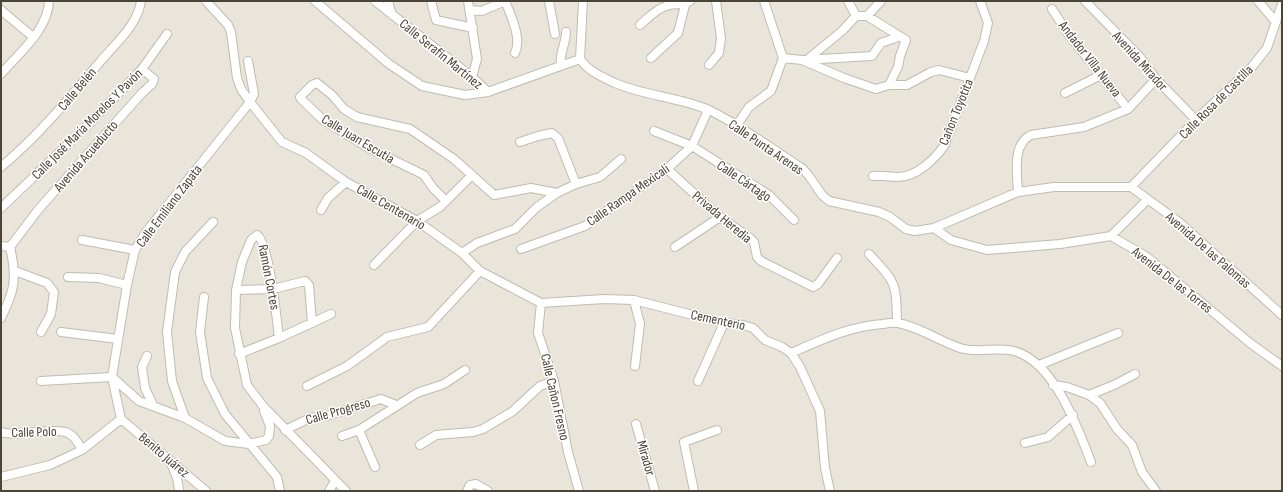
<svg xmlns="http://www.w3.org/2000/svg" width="1283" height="492" viewBox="0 0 1283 492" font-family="'Sofia Sans Condensed',sans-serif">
	<rect width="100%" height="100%" fill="#f6f3ec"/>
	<path fill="#eae5da" d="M1 1H1282V491H1Z"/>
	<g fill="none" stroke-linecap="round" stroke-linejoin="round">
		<defs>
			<path id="minor" d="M206 1 228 25 231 32 237 78 241 89 250 102 282 142 306 153 346 182 417 221 462 253 480 271 541 303
				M315 1 389 64 422 86 465 95 488 92 580 59
				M375 1 472 77 488 92
				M388 1 392 15
				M431 1 436 20 473 28
				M468 1 477 59 472 77
				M505 1C511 16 522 38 515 53
				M549 1 555 34
				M764 1 783 58
				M848 1 856 16H867L906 40 900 56 898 67 889 85
				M1085 1 1139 56 1156 79 1196 120
				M1258 1 1276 22
				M1052 9 1069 35 1128 109
				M1 10 33 37
				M471 10 482 11 505 1
				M867 16 881 1
				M640 25C648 18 656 9 666 6 674 3 682 6 690 1
				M651 58 678 33 685 5
				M783 58 802 60 844 78 876 89 889 85H907L931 72 939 70 970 78
				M580 59C588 71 602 77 615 83 645 96 679 97 709 110 742 126 772 149 803 169L809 176 822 195 829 201 879 212 890 217 906 229 915 231 934 228 1018 192 1054 187H1131
				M580 59 583 1
				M808 59 842 31 856 16
				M803 60 872 56 881 43 898 37
				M561 65C559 53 566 44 566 32
				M709 65 719 53 721 38 716 1
				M1 74C19 53 48 30 49 1
				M1065 93 1101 75
				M737 125 749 107 771 91 783 58
				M654 131 692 146 769 195 794 220
				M520 142 538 136 552 133 558 138 576 184
				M1 167C38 136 68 100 99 63 114 45 138 25 141 1
				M667 169 720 217 750 238 754 242 757 257 761 261 813 287 818 284 837 258
				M873 176C881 175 889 177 898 177 916 177 934 160 944 146L984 41 988 23 980 1
				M1131 187 1196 120 1251 68 1267 48 1282 4
				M1131 187 1179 222 1282 315
				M1018 192C1017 173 1012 144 1031 135L1084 127 1128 109 1156 79
				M445 200 433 188 424 175 369 148 323 120 301 99 300 97 312 85 317 83 332 95 344 109 357 117 410 129 454 159 494 195 531 188 557 193
				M1 208 87 126 142 69 167 34
				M321 210 328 198 346 182
				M934 228 951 240 987 250 1060 244 1111 236 1147 257 1250 343 1282 366
				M1111 236 1147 200
				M82 240 135 250
				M1 246 10 247
				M10 247 38 210 142 93 152 84 154 79 142 69
				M675 247 720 217
				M521 249 585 226 667 169 692 146 708 110
				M462 253 477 243 515 229 537 207 557 193 576 184 600 177 621 159
				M869 254C897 284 896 282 897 323
				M374 265 417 221 440 207 471 176
				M15 271 47 283 54 292 51 314 41 332
				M68 277 99 278 127 285
				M236 290 273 289 305 281 309 285 312 323
				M204 297 200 332 207 378 225 414 277 477 280 491
				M634 300 640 324 635 366
				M541 303 604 299 634 300 724 323 743 325 753 328 765 340 782 347 791 353 800 367 820 411 825 468 830 491
				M541 303 538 333 554 381 568 452 579 491
				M1 318C15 290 17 278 10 247
				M61 332 118 339
				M279 338C277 321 269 242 257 235L251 240 242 262 236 290 235 328 247 385 263 406 346 491
				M791 353C821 340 850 326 883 324 888 323 893 322 898 323 920 327 939 341 960 348 978 354 996 346 1014 351 1054 362 1077 426 1091 462
				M239 354 279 338 331 314
				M147 356 142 367 145 388 153 405
				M1039 365 1118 333
				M41 381 112 377 139 401 185 418 225 441 249 444 266 440 269 436 270 426 264 411
				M698 381 724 323
				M1053 385 1067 387 1089 395 1100 403 1117 429 1132 445 1142 472 1156 491
				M307 386 347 366 387 337 428 327 480 271
				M1089 395 1114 385 1135 374
				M185 418 172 381 167 332 175 272 185 252 213 222
				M121 419 112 377 127 285 135 250 146 232 250 102 254 94 248 61
				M121 419 206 491
				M636 424 655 491
				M285 430 310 418 326 416 381 399 396 405
				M359 430 375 467
				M1 432C20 438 59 425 71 435 76 438 79 445 82 450
				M342 436 359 430 417 393 444 384 465 370
				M1025 443 1048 437 1073 415
				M420 445 436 435 473 432 483 429 513 411 540 386 554 381
				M171 463 177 478 179 489
				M1 477 50 465 82 450 121 419
				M329 491 335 481
				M467 491 470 485 476 484 488 491
				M694 491 684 442 717 430"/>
		</defs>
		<use href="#minor" stroke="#c2bbae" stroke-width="10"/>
		<use href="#minor" stroke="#fff" stroke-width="8"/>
	</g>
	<g text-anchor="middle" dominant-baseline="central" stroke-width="3" stroke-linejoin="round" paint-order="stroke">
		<g font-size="14" fill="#4b4439" stroke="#fff">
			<text transform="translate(441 54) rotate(39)">Calle Serafín Martínez</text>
			<text transform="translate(1090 59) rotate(52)">Andador Villa Nueva</text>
			<text transform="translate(1140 61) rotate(48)">Avenida Mirador</text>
			<text transform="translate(77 89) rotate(-50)">Calle Belén</text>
			<text transform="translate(1216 102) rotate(-45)">Calle Rosa de Castilla</text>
			<text transform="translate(956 112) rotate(-68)">Cañon Toyotita</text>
			<text transform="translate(87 124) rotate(-45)">Calle José María Morelos Y Pavón</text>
			<text transform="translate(358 139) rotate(31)">Calle Juan Escutia</text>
			<text transform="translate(766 147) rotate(34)">Calle Punta Arenas</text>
			<text transform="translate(86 156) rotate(-49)">Avenida Acueducto</text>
			<text transform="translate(744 181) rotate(34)">Calle Cártago</text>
			<text transform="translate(628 195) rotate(-35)">Calle Rampa Mexicali</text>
			<text transform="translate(169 206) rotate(-53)">Calle Emiliano Zapata</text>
			<text transform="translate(391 207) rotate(30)">Calle Centenario</text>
			<text transform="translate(722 217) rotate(40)">Privada Heredia</text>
			<text transform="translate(1208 250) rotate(41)">Avenida De las Palomas</text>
			<text transform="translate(269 277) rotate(79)">Ramón Cortes</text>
			<text transform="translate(1172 280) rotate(38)">Avenida De las Torres</text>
			<text transform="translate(718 320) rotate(12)">Cementerio</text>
			<text transform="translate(555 397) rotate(77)">Calle Cañon Fresno</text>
			<text transform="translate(338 411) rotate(-16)">Calle Progreso</text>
			<text transform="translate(34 432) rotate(-2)">Calle Polo</text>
			<text transform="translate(164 455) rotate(40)">Benito Juárez</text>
			<text transform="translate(646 458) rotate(74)">Mirador</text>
		</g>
	</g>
	<rect width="1283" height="492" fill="none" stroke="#4b4439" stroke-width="4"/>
</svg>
